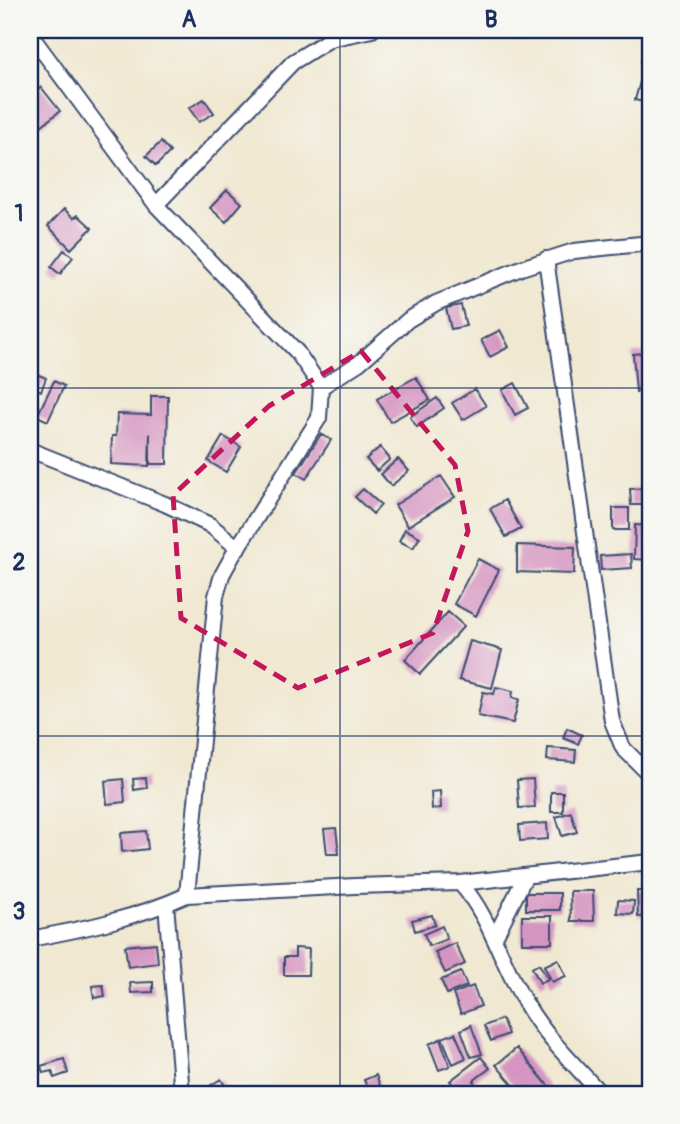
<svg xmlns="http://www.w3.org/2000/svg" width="680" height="1124" viewBox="0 0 680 1124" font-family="Pangolin,sans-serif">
	<rect width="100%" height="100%" fill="#f6f6f2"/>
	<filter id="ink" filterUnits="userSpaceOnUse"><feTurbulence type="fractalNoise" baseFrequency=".0143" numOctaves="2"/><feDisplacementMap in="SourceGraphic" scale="14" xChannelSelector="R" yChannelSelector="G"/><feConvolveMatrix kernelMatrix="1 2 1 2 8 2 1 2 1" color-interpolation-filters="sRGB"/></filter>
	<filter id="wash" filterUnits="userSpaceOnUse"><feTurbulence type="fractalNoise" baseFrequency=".00686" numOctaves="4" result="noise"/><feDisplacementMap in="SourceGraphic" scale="28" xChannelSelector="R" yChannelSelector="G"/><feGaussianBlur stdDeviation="1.57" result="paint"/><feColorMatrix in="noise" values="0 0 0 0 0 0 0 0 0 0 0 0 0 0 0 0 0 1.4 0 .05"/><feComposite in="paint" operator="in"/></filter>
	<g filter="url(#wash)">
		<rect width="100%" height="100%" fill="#f0e8d1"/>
		<g id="blocks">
			<path fill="#d594c1" d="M650 36V63L641 61Z
				M640 82 650 84V104L635 100Z
				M41 87 60 111 41 126 30 111V95Z
				M204 99 214 113 199 122 189 108Z
				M161 142 170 152 156 166 146 156Z
				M227 190 242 203 226 222 210 208Z
				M64 209 74 218 78 215 92 228 71 249 48 226Z
				M64 250 73 257 60 274 51 267Z
				M461 305 466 326 451 329 446 308Z
				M500 330 509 347 490 357 481 340Z
				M644 353 645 368 650 367V390L636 392 633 354Z
				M30 371 46 378 41 391 30 386Z
				M416 377 430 400 390 422 377 399Z
				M54 381 64 386 48 421 37 416Z
				M515 383 528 408 515 415 502 390Z
				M475 389 486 406 463 420 452 403Z
				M151 396H168L167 464H150V433L149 466 111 464 112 436H116L117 414 151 415Z
				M437 398 444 408 417 427 410 417Z
				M321 434 331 440 306 479 296 473Z
				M223 436 241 447 226 472 208 461Z
				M380 447 390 459 377 471 366 459Z
				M398 459 409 471 391 486 381 474Z
				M441 476 455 497 408 526 395 505Z
				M650 488V505H631L630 489Z
				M363 489 381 505 373 514 355 497Z
				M505 500 521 529 506 537 490 509Z
				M613 508H629V530H613Z
				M635 525 650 526V560L634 559Z
				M405 529 420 537 413 548 399 541Z
				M517 545 575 547 574 574 517 572Z
				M631 554 632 568 601 570 600 556Z
				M478 559 499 570 476 616 454 604Z
				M448 612 464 626 420 674 405 660Z
				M470 641 502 650 492 688 459 680Z
				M496 687 513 691 512 698 519 699 513 723 478 716 483 692 494 694Z
				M567 728 582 735 578 744 563 738Z
				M548 748 576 750 575 762 547 760Z
				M146 778 147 788 134 790 133 779Z
				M123 779 125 802 107 804 105 781Z
				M533 779 535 807 519 808 517 780Z
				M440 791 441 808 432 809 431 792Z
				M551 792H563V812H551Z
				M571 812 577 832 562 836 556 817Z
				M547 823 548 839 520 841 519 825Z
				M336 828 339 854H327L324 829Z
				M146 831 148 849 122 852 121 833Z
				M570 891H593L594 921H571Z
				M637 891H650V916L638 917Z
				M526 893H560V910H526Z
				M618 900 634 901 633 914 617 913Z
				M432 915 435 925 415 931 412 920Z
				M522 916H552V943H522Z
				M442 926 447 939 429 946 424 934Z
				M156 943 158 963 128 967 125 946Z
				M455 943 465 964 445 973 435 952Z
				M295 948 309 949 308 975H284V957H295Z
				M558 959 566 976 552 982 544 966Z
				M539 964 548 979 540 983 532 968Z
				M461 972 467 986 447 994 441 980Z
				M153 982V992L131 993 130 983Z
				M103 985 105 996 94 998 92 986Z
				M473 986 481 1006 461 1014 453 994Z
				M502 1019 508 1034 491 1041 484 1026Z
				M471 1025 482 1054 471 1057 461 1030Z
				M455 1033 466 1058 453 1064 442 1038Z
				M440 1039 450 1066 439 1070 429 1044Z
				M517 1048 555 1094H521L496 1065Z
				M481 1057 490 1068 473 1081 483 1094H461L450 1081Z
				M64 1059 68 1073 54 1078 52 1071 43 1073 41 1066Z
				M376 1075 383 1094H370L364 1080Z
				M221 1079 230 1094H212L208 1087Z"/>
		</g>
	</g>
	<g filter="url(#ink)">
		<use href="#blocks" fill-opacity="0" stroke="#3b4b6f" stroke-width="2"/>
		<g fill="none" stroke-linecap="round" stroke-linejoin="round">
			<defs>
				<path id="street" d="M30 34 156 205 297 352 321 387
					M156 205 293 62 330 39 372 30
					M546 259 612 721 623 748 650 775
					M30 450 165 504 210 525 238 548
					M460 883C491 918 501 963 525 1002 545 1037 575 1065 601 1094
					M187 895 216 596 222 575 233 555 319 418 321 387 359 363 408 320 436 303 521 268 574 251 650 243
					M166 904 182 1094
					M30 939C83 929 137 918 187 895L355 886 460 883 650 862
					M494 939 525 877"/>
			</defs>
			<use href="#street" stroke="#3b4b6f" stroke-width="18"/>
			<use href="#street" stroke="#fff" stroke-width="14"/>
		</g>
	</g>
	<path fill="none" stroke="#c2185b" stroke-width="5" stroke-dasharray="14 9" stroke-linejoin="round" d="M361 351 455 465 468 531 433 633 298 688 181 618 173 495 269 406Z"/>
	<path fill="none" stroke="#1b2f5e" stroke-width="2" stroke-opacity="0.55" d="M340 30V1094M30 388H650M30 736H650"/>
	<rect width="680" height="1124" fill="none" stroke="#f6f6f2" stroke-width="77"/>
	<rect x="38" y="38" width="604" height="1048" fill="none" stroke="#1b2f5e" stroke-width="2.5"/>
	<g font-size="23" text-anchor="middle" font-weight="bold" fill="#1b2f5e">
		<text x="189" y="27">A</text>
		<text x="491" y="27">B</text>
		<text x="19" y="221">1</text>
		<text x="19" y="570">2</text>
		<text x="19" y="919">3</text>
	</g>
</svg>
